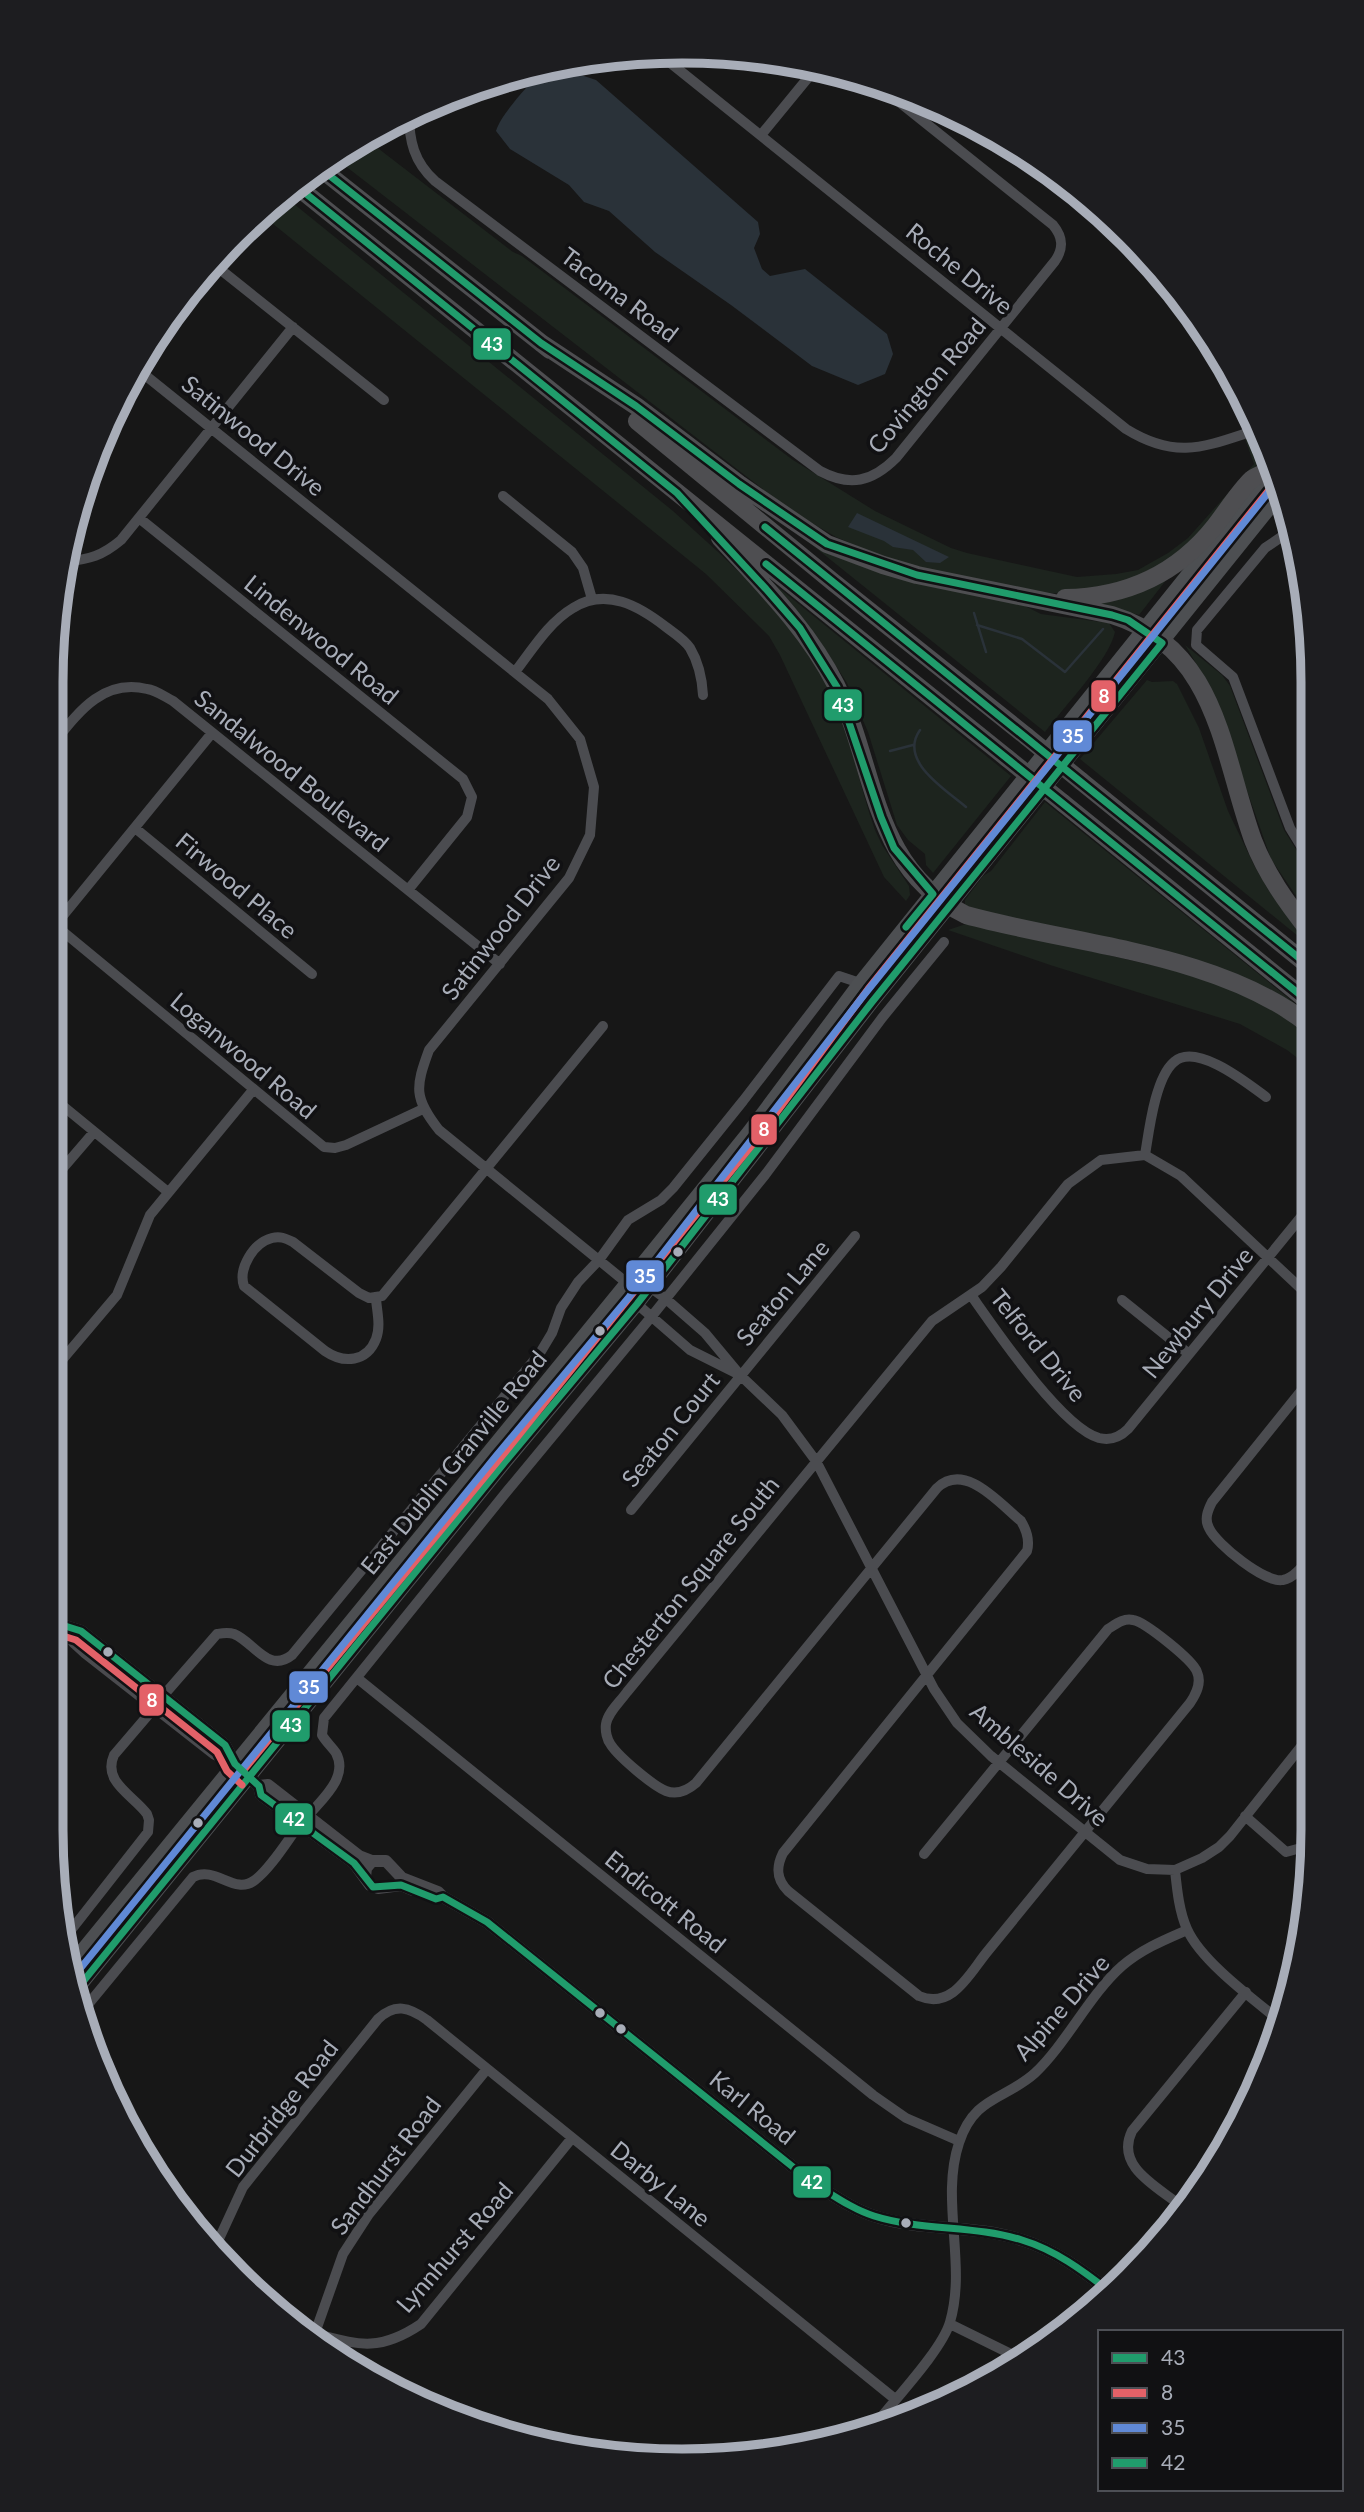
<svg xmlns="http://www.w3.org/2000/svg" width="1364" height="2512" viewBox="0 0 1364 2512" font-family="Lato,sans-serif">
	<rect width="100%" height="100%" fill="#171717"/>
	<path fill="#1d241e" d="M366 139 513 252 522 256 793 460 875 511 951 548 967 553 1077 577 1116 574 1138 570 1168 553 1188 538 1254 464 1245 439 1261 433 1268 452 1197 537 1178 555 1139 579 1066 594 1037 592 917 567 871 552 836 537 791 511 335 158Z
		M283 195 673 511C731 564 798 620 831 693 851 737 859 785 875 830L882 845 909 886 910 895 906 901 884 877 780 655 769 636 706 574 262 215Z
		M791 528 1021 604 1041 614 1109 623 1115 632C1109 660 1064 707 1045 732Z
		M763 575 1011 776 933 873 926 865 925 854 908 840 897 825 868 732 847 683 821 643Z
		M1167 579 1139 615 1100 605V602Z
		M1185 645 1222 675 1230 686 1284 830 1309 870V915L1271 859 1211 688Z
		M1147 680 1152 682 1173 681 1177 684 1199 728 1228 811 1255 867 1269 891 1309 945 1080 759Z
		M1045 802 1297 1005 1294 1008 1269 993 973 911 965 905V900L983 876 991 871Z
		M969 923 1177 971 1225 986 1262 1003 1309 1033V1067L1287 1050 1240 1024 1050 965 948 930Z"/>
	<path fill="#2a3239" d="M554 66 596 80 758 222 760 234 754 248 762 269 770 276 805 269 887 334 893 354 885 374 858 385 812 366 731 305 655 252 609 211 584 202 569 185 510 149 496 131C502 112 529 86 543 68Z
		M857 513 949 557 940 563 926 562 913 550 893 547 884 541 848 527Z"/>
	<g fill="none" stroke-linecap="round" stroke-linejoin="round">
		<path stroke="#2a3239" stroke-width="2.5" d="M974 613 986 652
			M977 625 1022 639 1065 672 1103 629
			M920 730C898 761 945 789 966 807
			M890 751 913 745"/>
		<path stroke="#4b4c50" stroke-width="10" d="M658 53 1126 429C1178 461 1206 446 1259 429
			M673 65 682 53
			M409 113C409 141 414 162 435 181L820 471C850 487 872 482 896 458L1055 261C1064 248 1063 237 1053 225L873 81
			M761 135 816 68
			M211 262 384 400
			M135 367 548 699 580 739 594 787 590 835 569 878 429 1050C415 1088 414 1098 439 1130L627 1283 637 1304 690 1350 740 1375
			M503 496 572 552 583 568 592 599
			M139 518 463 779 472 797 467 817 408 890
			M1290 531 1265 548 1197 630 1196 645 1233 677 1290 828 1309 859
			M65 562C90 559 102 556 121 540L293 327
			M515 672C532 650 549 622 573 608 606 587 639 606 666 627 674 633 685 640 690 648 699 663 702 678 703 695
			M52 745C77 714 102 678 147 689 156 690 165 697 173 701L500 964
			M135 828 312 974
			M55 925 324 1147 335 1148 346 1145 423 1109
			M52 929 212 733
			M52 1097 168 1192
			M1145 1155 1181 1176 1310 1297
			M1145 1155C1149 1131 1155 1078 1174 1062 1196 1042 1247 1083 1266 1097
			M51 1182 94 1132
			M627 1283 650 1287 666 1299 705 1333 740 1375 782 1415 816 1461 934 1689 957 1723 991 1756 1120 1860 1147 1869 1175 1870 1202 1858 1219 1847 1230 1836 1311 1734
			M971 1295C995 1329 1061 1427 1099 1438 1111 1441 1120 1437 1128 1429L1310 1206
			M376 1299C377 1312 381 1326 376 1339 367 1362 344 1364 325 1351L244 1286C238 1269 253 1243 272 1238 280 1236 285 1238 293 1242L359 1293 369 1298 382 1296 603 1026
			M1122 1300 1189 1354
			M51 1373 117 1295 150 1215 253 1090
			M1310 1380 1212 1502C1208 1510 1204 1519 1209 1528 1216 1544 1266 1584 1283 1580 1295 1578 1304 1564 1311 1555
			M631 1510 855 1236
			M51 1642 65 1626
			M357 1678 873 2095 906 2118 959 2141
			M163 1696 217 1634C223 1633 228 1632 234 1634 254 1642 268 1674 292 1655L540 1353 552 1333 561 1308 578 1282 599 1260 628 1220 661 1200 673 1188 743 1101 839 976 860 983
			M308 1816C322 1799 349 1777 336 1753 332 1747 326 1742 322 1735L324 1718 508 1490 652 1316 765 1175 882 1018 944 942
			M1245 1816 1286 1852 1312 1845
			M1302 1846 1311 1875
			M924 1854 1108 1629C1116 1624 1123 1618 1133 1620 1145 1622 1193 1660 1197 1672 1202 1683 1196 1694 1190 1703L987 1952C969 1974 952 2010 919 1996L788 1891C776 1879 776 1867 783 1853L1027 1551C1030 1540 1027 1531 1021 1521 1000 1504 965 1461 937 1488L696 1783C688 1790 677 1795 666 1791 653 1786 619 1757 611 1745 607 1740 605 1731 606 1724 608 1712 620 1702 627 1692L932 1321 982 1287 1001 1267 1068 1184 1101 1160 1145 1155
			M1175 1870C1177 1889 1179 1911 1187 1929 1201 1961 1253 1999 1280 2021
			M68 1934 148 1832 149 1820 147 1814C133 1795 102 1782 114 1755L155 1707
			M81 2013 193 1877C216 1865 234 1896 255 1880 271 1868 287 1841 300 1824
			M1180 2205C1156 2186 1115 2166 1132 2131L1246 1992
			M218 2249 219 2239 243 2187 378 2019C395 2003 409 2007 427 2020L895 2399
			M950 2324 1015 2356
			M305 2331C354 2343 375 2355 421 2324L572 2138
			M315 2333 343 2254 369 2214 487 2069
			M875 2425C894 2400 942 2350 950 2322 967 2264 940 2200 959 2143 974 2096 1005 2100 1035 2073 1066 2044 1090 1994 1122 1966 1142 1949 1164 1940 1187 1930"/>
		<path stroke="#4a4a4e" stroke-width="12" d="M51 1615 65 1626 81 1631 225 1745 235 1764 259 1786 261 1795 354 1863 370 1885 378 1888 401 1885 413 1890
			M65 1626 74 1642 86 1653 215 1754 235 1764
			M259 1786 268 1785 359 1856 372 1861
			M365 1877 366 1868 372 1861H386L402 1878 438 1892 443 1897 487 1922 813 2183C833 2195 852 2209 874 2216 922 2232 974 2224 1022 2240 1055 2250 1082 2270 1109 2291"/>
		<path stroke="#4d4f52" stroke-width="14" d="M73 1962 627 1283 749 1132 860 983 1271 471
			M77 1989 504 1463 637 1304 872 1002 1280 495"/>
		<path stroke="#4e4e51" stroke-width="18" d="M320 168 550 350
			M294 184 1007 758
			M541 343 636 406 739 484 827 544 883 565 917 575 1112 615C1218 648 1221 751 1253 840 1266 874 1287 903 1309 931
			M637 421 833 582 1026 736
			M720 538C762 584 808 629 836 685 877 768 870 867 966 915 1075 945 1219 953 1309 1025
			M1065 598C1127 597 1177 574 1215 526 1226 512 1240 490 1252 479 1258 475 1266 472 1272 469
			M1081 781 1309 966
			M1063 803 1309 1002"/>
		<path stroke="#4e4e51" stroke-width="18" d="M1026 736 1081 781
			M1007 758 1063 803"/>
		<defs>
			<path id="bus-1" d="M294 184 677 493 766 589 800 628 837 687 881 817 894 848 933 894 906 927
				M765 527 1309 966
				M766 564 1309 1002
				M77 1989 504 1463 637 1304 872 1002 1162 643 1128 620 1112 615 917 575 827 544 739 484 636 406 541 343 320 168"/>
			<path id="bus-2" d="M51 1628 60 1635 76 1640 217 1752 227 1771 242 1785
				M243 1771 507 1450 757 1139 868 989 1276 481"/>
			<path id="bus-3" d="M75 1975 496 1456 629 1297 864 995 1272 488"/>
			<path id="bus-4" d="M51 1615 65 1626 81 1631 225 1745 235 1764 259 1786 261 1795 354 1863 373 1887 401 1885 436 1899 443 1897 487 1922 813 2183C833 2195 852 2209 874 2216 922 2231 974 2225 1022 2240 1055 2250 1082 2270 1109 2291"/>
		</defs>
		<use href="#bus-1" stroke="#111113" stroke-width="12"/>
		<use href="#bus-2" stroke="#111113" stroke-width="12"/>
		<use href="#bus-3" stroke="#111113" stroke-width="12"/>
		<use href="#bus-4" stroke="#111113" stroke-width="12"/>
		<use href="#bus-1" stroke="#209c6c" stroke-width="7"/>
		<use href="#bus-2" stroke="#e36168" stroke-width="7"/>
		<use href="#bus-3" stroke="#6089d6" stroke-width="7"/>
		<use href="#bus-4" stroke="#209c6c" stroke-width="7"/>
	</g>
	<g fill="#a8adb8" stroke="#111113" stroke-width="2.5">
		<circle cx="678" cy="1252" r="6"/>
		<circle cx="600" cy="1331" r="6"/>
		<circle cx="108" cy="1652" r="6"/>
		<circle cx="198" cy="1823" r="6"/>
		<circle cx="600" cy="2013" r="6"/>
		<circle cx="621" cy="2029" r="6"/>
		<circle cx="906" cy="2223" r="6"/>
	</g>
	<g text-anchor="middle" dominant-baseline="central" stroke-width="7" stroke-linejoin="round" paint-order="stroke">
		<g font-size="24" fill="#a8adb8" stroke="#111113">
			<text transform="translate(960 268) rotate(39)">Roche Drive</text>
			<text transform="translate(620 294) rotate(37)">Tacoma Road</text>
			<text transform="translate(926 385) rotate(-50)">Covington Road</text>
			<text transform="translate(254 435) rotate(39)">Satinwood Drive</text>
			<text transform="translate(322 639) rotate(39)">Lindenwood Road</text>
			<text transform="translate(292 770) rotate(39)">Sandalwood Boulevard</text>
			<text transform="translate(237 885) rotate(40)">Firwood Place</text>
			<text transform="translate(500 927) rotate(-52)">Satinwood Drive</text>
			<text transform="translate(244 1055) rotate(40)">Loganwood Road</text>
			<text transform="translate(782 1292) rotate(-50)">Seaton Lane</text>
			<text transform="translate(1197 1312) rotate(-51)">Newbury Drive</text>
			<text transform="translate(1039 1345) rotate(51)">Telford Drive</text>
			<text transform="translate(670 1429) rotate(-51)">Seaton Court</text>
			<text transform="translate(453 1462) rotate(-51)">East Dublin Granville Road</text>
			<text transform="translate(690 1582) rotate(-51)">Chesterton Square South</text>
			<text transform="translate(1040 1764) rotate(41)">Ambleside Drive</text>
			<text transform="translate(666 1901) rotate(39)">Endicott Road</text>
			<text transform="translate(1061 2007) rotate(-49)">Alpine Drive</text>
			<text transform="translate(753 2107) rotate(39)">Karl Road</text>
			<text transform="translate(281 2108) rotate(-52)">Durbridge Road</text>
			<text transform="translate(385 2165) rotate(-53)">Sandhurst Road</text>
			<text transform="translate(661 2183) rotate(39)">Darby Lane</text>
			<text transform="translate(454 2247) rotate(-49)">Lynnhurst Road</text>
		</g>
	</g>
	<path d="M0 0H1364V2512H0ZM682 63H682A619 619 0 0 1 1301 682V1830A619 619 0 0 1 682 2449H682A619 619 0 0 1 63 1830V682A619 619 0 0 1 682 63Z" fill="#1d1d20" fill-rule="evenodd"/>
	<path fill="none" stroke="#a8adb8" stroke-width="9" d="M682 63H682A619 619 0 0 1 1301 682V1830A619 619 0 0 1 682 2449H682A619 619 0 0 1 63 1830V682A619 619 0 0 1 682 63Z"/>
	<g stroke="#111113" stroke-width="2.5">
		<rect x="472" y="327" width="40" height="34" rx="7" fill="#209c6c"/>
		<rect x="1090" y="679" width="27" height="34" rx="7" fill="#e36168"/>
		<rect x="823" y="688" width="40" height="34" rx="7" fill="#209c6c"/>
		<rect x="1052" y="719" width="41" height="34" rx="7" fill="#6089d6"/>
		<rect x="750" y="1113" width="28" height="33" rx="7" fill="#e36168"/>
		<rect x="698" y="1183" width="40" height="33" rx="7" fill="#209c6c"/>
		<rect x="625" y="1259" width="40" height="34" rx="7" fill="#6089d6"/>
		<rect x="288" y="1670" width="41" height="34" rx="7" fill="#6089d6"/>
		<rect x="138" y="1683" width="27" height="34" rx="7" fill="#e36168"/>
		<rect x="271" y="1709" width="40" height="34" rx="7" fill="#209c6c"/>
		<rect x="274" y="1802" width="40" height="34" rx="7" fill="#209c6c"/>
		<rect x="792" y="2165" width="40" height="34" rx="7" fill="#209c6c"/>
	</g>
	<g font-size="19" text-anchor="middle" font-weight="bold" fill="#fff">
		<text x="492" y="351">43</text>
		<text x="1104" y="703">8</text>
		<text x="843" y="712">43</text>
		<text x="1073" y="743">35</text>
		<text x="764" y="1136">8</text>
		<text x="718" y="1206">43</text>
		<text x="645" y="1283">35</text>
		<text x="309" y="1694">35</text>
		<text x="152" y="1707">8</text>
		<text x="291" y="1732">43</text>
		<text x="294" y="1826">42</text>
		<text x="812" y="2189">42</text>
	</g>
	<rect x="1098" y="2330" width="245" height="161" fill="#111113" stroke="#4d4f55" stroke-width="2"/>
	<rect x="1112" y="2353" width="35" height="10" fill="#209c6c" stroke="#4d4f55" stroke-width="2"/>
	<text x="1161" y="2365" font-size="21" fill="#a8adb8">43</text>
	<rect x="1112" y="2388" width="35" height="10" fill="#e36168" stroke="#4d4f55" stroke-width="2"/>
	<text x="1161" y="2400" font-size="21" fill="#a8adb8">8</text>
	<rect x="1112" y="2423" width="35" height="10" fill="#6089d6" stroke="#4d4f55" stroke-width="2"/>
	<text x="1161" y="2435" font-size="21" fill="#a8adb8">35</text>
	<rect x="1112" y="2458" width="35" height="10" fill="#209c6c" stroke="#4d4f55" stroke-width="2"/>
	<text x="1161" y="2470" font-size="21" fill="#a8adb8">42</text>
</svg>
